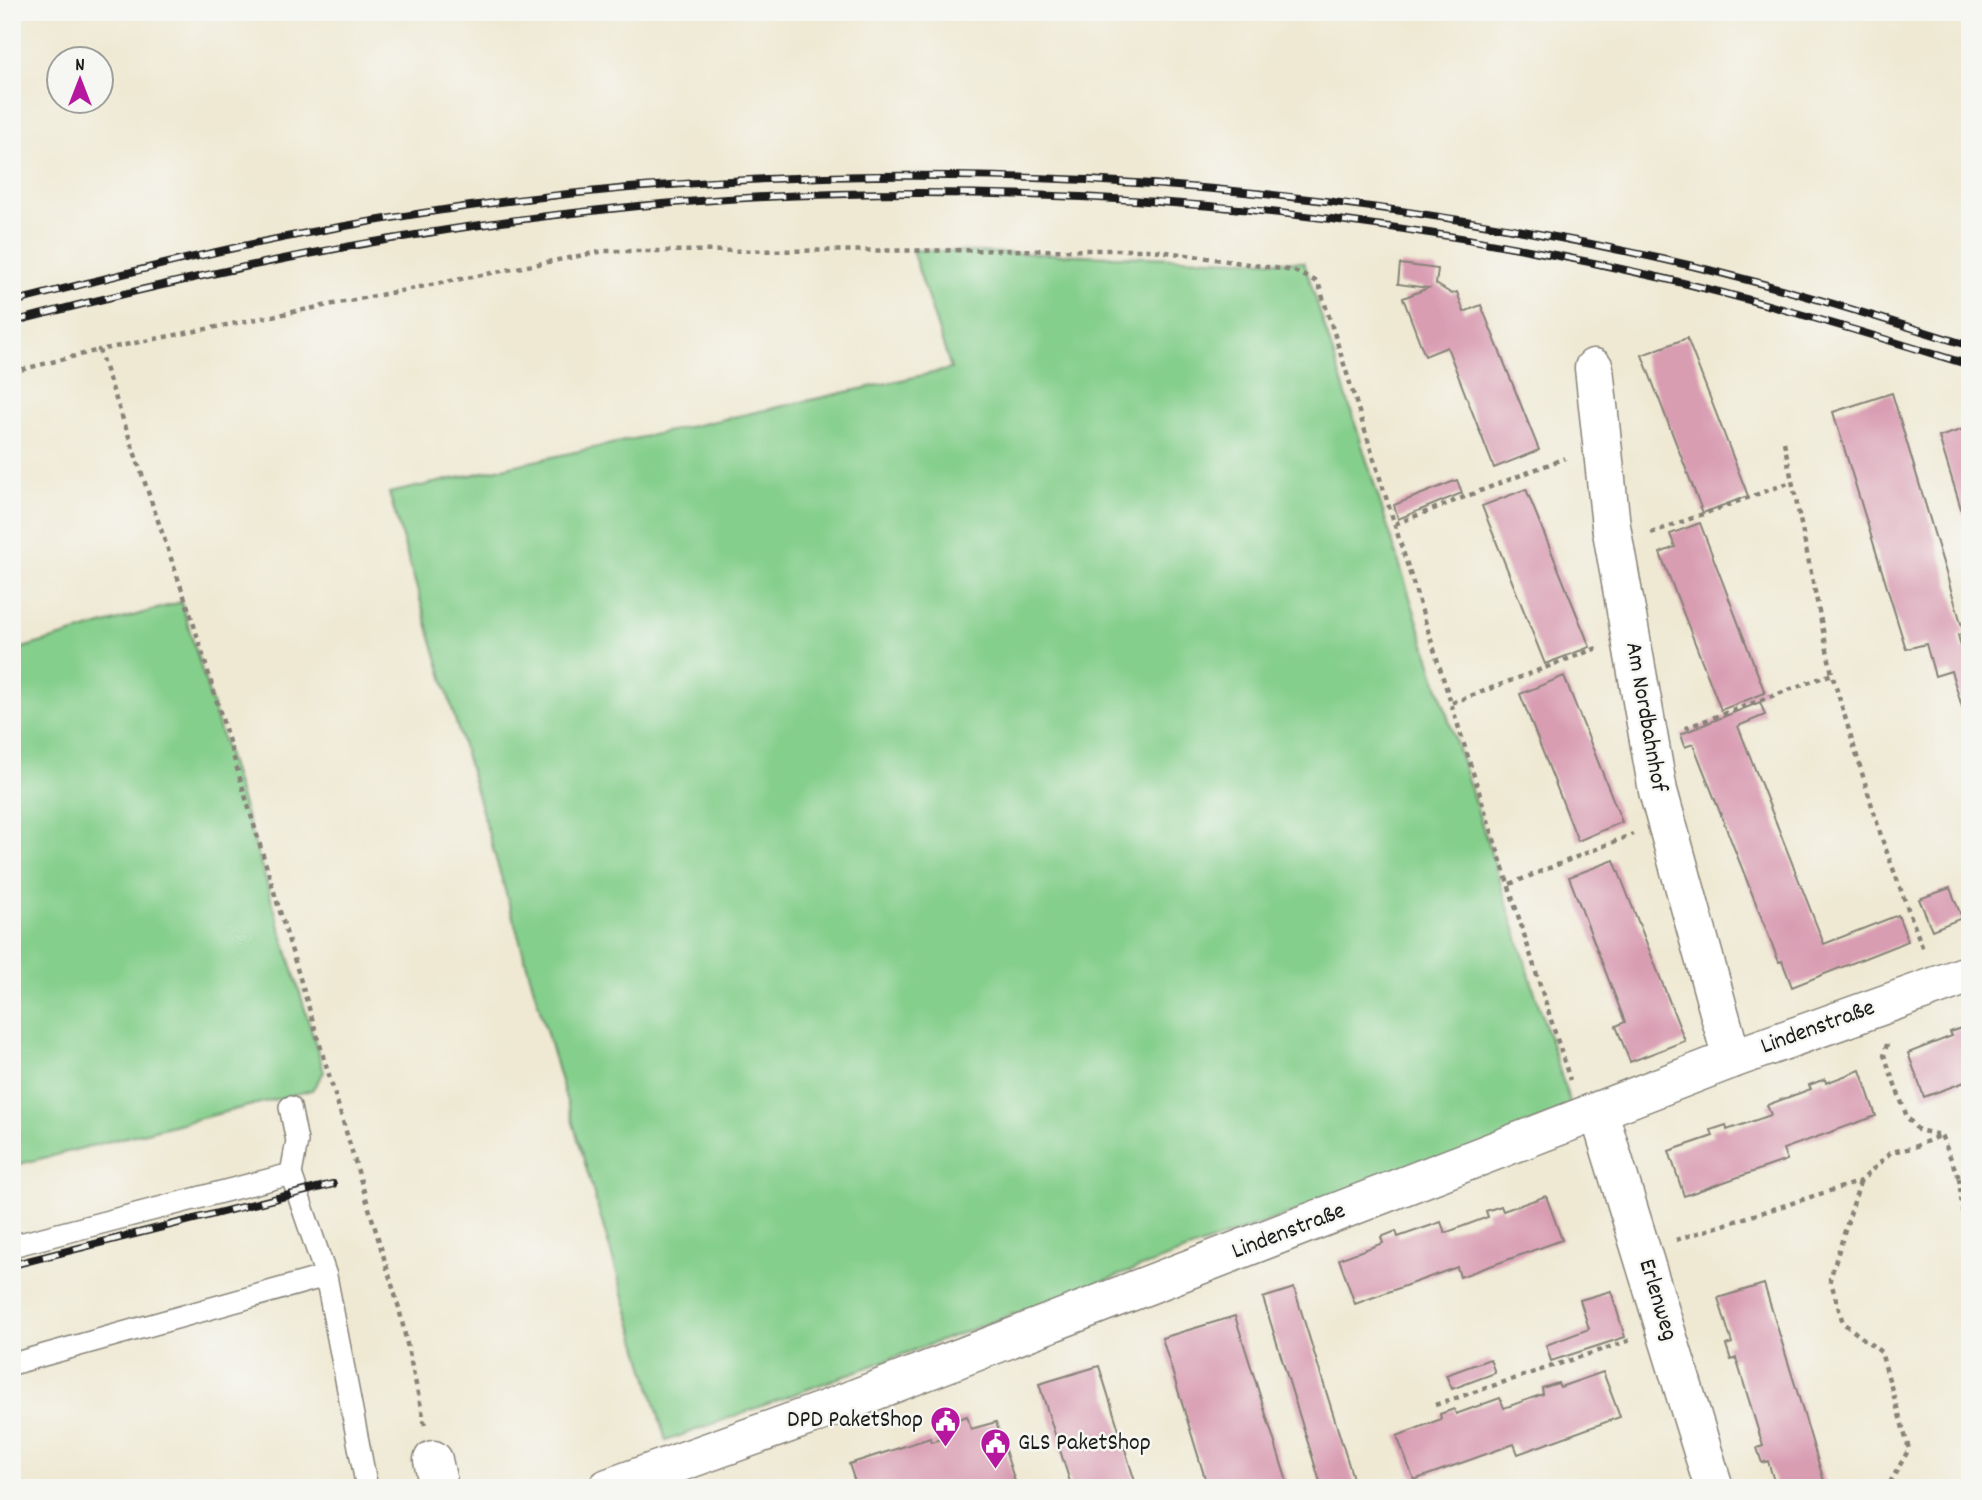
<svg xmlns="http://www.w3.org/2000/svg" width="1982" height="1500" viewBox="0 0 1982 1500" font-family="Dekko,sans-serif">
	<rect width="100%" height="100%" fill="#f6f6f2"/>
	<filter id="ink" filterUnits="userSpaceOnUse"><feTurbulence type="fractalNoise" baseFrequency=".0143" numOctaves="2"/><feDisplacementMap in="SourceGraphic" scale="14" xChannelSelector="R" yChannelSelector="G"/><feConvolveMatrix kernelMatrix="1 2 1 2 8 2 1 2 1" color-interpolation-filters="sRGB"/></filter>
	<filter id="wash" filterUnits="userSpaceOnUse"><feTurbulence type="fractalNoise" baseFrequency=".00686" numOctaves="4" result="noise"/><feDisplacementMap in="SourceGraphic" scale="28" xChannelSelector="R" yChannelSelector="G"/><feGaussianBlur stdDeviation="1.57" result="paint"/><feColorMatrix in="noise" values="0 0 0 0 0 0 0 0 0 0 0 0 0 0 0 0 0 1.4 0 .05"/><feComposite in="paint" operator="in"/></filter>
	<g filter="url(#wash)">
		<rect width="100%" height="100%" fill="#efe9d3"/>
		<path fill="#85cf8c" stroke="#507654" stroke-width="2" d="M912 250 1304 262 1574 1116 1243 1230 666 1441 389 493 951 369Z
			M181 602 324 1072 312 1090 12 1166V651Z"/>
		<g id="blocks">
			<path fill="#d99db2" d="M1400 264 1438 269 1436 284 1452 294 1457 292 1464 312 1481 305 1539 450 1494 468 1447 347 1425 356 1403 298 1428 288 1398 284Z
				M1687 338 1748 496 1703 513 1642 355Z
				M1892 393 1964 633 1958 635 1962 650 1970 648V733L1951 671 1935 676 1926 644 1906 649 1833 412Z
				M1970 427V513L1963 515 1939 437Z
				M1457 480 1462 493 1398 519 1394 505Z
				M1526 489 1590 647 1545 664 1482 506Z
				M1700 523 1765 693 1721 710 1660 553 1675 547 1670 534Z
				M1564 676 1622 822 1578 841 1520 694Z
				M1760 702 1765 715 1738 726 1824 944 1898 915 1908 941 1792 987 1782 961 1779 962 1693 744 1685 747 1681 734Z
				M1614 860 1685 1041 1630 1062 1616 1026 1625 1022 1569 877Z
				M1950 888 1962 918 1932 930 1919 899Z
				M1966 1026 1970 1029V1080L1924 1097 1908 1053 1952 1036 1950 1032Z
				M1860 1070 1876 1116 1783 1149 1787 1160 1684 1196 1669 1151 1713 1136 1711 1130 1726 1125 1727 1130 1771 1115 1767 1105 1811 1089 1809 1085 1825 1079 1826 1083Z
				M1546 1196 1562 1240 1460 1277 1457 1267 1355 1304 1339 1259 1383 1243 1381 1237 1396 1231 1398 1237 1441 1222 1445 1233 1488 1217 1486 1211 1501 1206 1503 1211Z
				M1764 1284 1796 1388 1826 1488H1776L1768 1461 1762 1463 1757 1448 1763 1446 1736 1358 1731 1360 1726 1345 1732 1343 1718 1298Z
				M1294 1288 1356 1488H1322L1263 1298Z
				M1611 1291 1625 1337 1551 1361 1546 1345 1589 1329 1580 1300Z
				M1235 1316 1289 1488H1208L1162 1338Z
				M1490 1359 1495 1373 1452 1389 1446 1375Z
				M1099 1366 1137 1488H1072L1039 1384Z
				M1603 1372 1620 1417 1518 1454 1514 1444 1414 1480 1397 1436 1441 1419 1440 1414 1454 1409 1456 1414 1500 1398 1504 1408 1543 1394 1542 1388 1558 1383 1560 1387Z
				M967 1416 971 1429 996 1422 1017 1488H857L849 1464 930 1438 931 1442 950 1436 946 1423Z"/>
		</g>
	</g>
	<g filter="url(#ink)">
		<use href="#blocks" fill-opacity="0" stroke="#868278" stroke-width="2"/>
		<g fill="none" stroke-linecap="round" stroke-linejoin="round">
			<defs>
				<path id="service" d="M290 1107 297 1141 291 1174
					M12 1246 291 1174 326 1276
					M12 1364 326 1276 367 1488"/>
				<path id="minor" d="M1594 368 1611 526 1658 791 1732 1059
					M1599 1113 1714 1488
					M433 1460 439 1488
					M608 1488 820 1412 1732 1059 1970 974"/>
			</defs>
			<use href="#service" stroke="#868278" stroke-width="24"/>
			<use href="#minor" stroke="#868278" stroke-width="41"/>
			<path stroke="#868278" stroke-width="4.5" stroke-dasharray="5 5" stroke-linecap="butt" d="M12 372 99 350
				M1784 442 1832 674 1882 839 1924 952
				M1395 524 1565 458
				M1651 533 1791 482
				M1452 703 1597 648
				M1685 728 1832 674
				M1510 884 1633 834
				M1887 1044 1884 1055 1907 1117 1918 1130 1940 1135
				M1959 1178 1970 1283
				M1860 1182 1830 1279 1843 1323 1881 1352 1909 1449 1887 1488
				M1676 1240 1861 1181 1891 1152 1912 1148 1941 1135 1959 1178 1970 1172
				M1435 1405 1631 1340
				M425 1425 399 1308 193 622 99 350 604 251 1154 250 1294 271 1318 282 1570 1080"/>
			<use href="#service" stroke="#fff" stroke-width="21"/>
			<use href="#minor" stroke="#fff" stroke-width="38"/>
			<defs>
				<path id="rail" d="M12 302C115 276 219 249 323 230 765 147 1224 161 1662 259 1766 282 1868 314 1970 346
					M12 322C206 271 401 231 600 210 949 172 1321 199 1662 278 1766 302 1868 334 1970 365
					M12 1265 333 1184"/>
			</defs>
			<use href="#rail" stroke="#1c1c1c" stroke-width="8"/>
			<use href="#rail" stroke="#f6f6f2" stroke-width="5" stroke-dasharray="16" stroke-linecap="butt"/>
		</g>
	</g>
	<defs>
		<symbol id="civic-pin" viewBox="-11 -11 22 30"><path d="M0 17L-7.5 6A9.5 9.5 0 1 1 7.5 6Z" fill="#b5179e" stroke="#f6f6f2"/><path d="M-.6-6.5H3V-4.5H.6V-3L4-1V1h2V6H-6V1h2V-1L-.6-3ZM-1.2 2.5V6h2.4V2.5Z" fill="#fff"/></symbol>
	</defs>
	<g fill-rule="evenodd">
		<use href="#civic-pin" x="928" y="1404" width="35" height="47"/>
		<use href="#civic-pin" x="978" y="1426" width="35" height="47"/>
	</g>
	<g text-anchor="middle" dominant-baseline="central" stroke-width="5" stroke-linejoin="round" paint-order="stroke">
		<g font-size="24" fill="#1c1c1c" stroke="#f6f6f2">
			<text transform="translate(1645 717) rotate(80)">Am Nordbahnhof</text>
			<text transform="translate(1818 1028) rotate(-20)">Lindenstraße</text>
			<text transform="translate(1289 1232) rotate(-21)">Lindenstraße</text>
			<text transform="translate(1657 1300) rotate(73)">Erlenweg</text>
		</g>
		<g font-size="24" fill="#1c1c1c" stroke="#f6f6f2" text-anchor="end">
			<text x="923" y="1421">DPD PaketShop</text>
			<text x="1018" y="1444" text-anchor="start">GLS PaketShop</text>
		</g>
	</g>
	<rect width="1982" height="1500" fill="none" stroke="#f6f6f2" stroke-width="42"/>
	<g transform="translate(80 80)"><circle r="33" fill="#f6f6f2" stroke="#9f9f9c" stroke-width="2"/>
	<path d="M0-5L12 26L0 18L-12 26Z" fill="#b5179e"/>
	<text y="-10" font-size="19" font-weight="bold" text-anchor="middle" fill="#1c1c1c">N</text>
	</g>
</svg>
